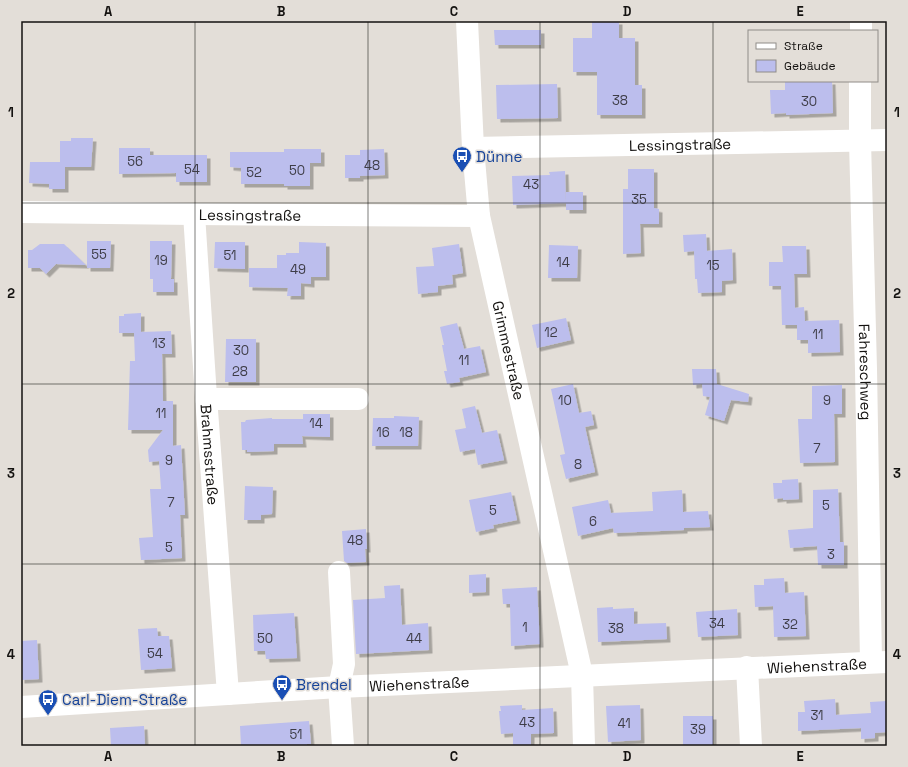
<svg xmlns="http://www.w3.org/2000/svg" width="908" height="767" viewBox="0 0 908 767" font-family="'Space Grotesk',sans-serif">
	<defs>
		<filter id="shadow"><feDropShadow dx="3.5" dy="3.5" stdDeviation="0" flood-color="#0004"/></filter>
	</defs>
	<rect width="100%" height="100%" fill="#e3ded8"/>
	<path fill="#bcbeed" filter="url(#shadow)" d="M592 21H619V38H635V85H642V115H597V72H573V38H592Z
		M494 30H541V45H495Z
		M785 81H832L833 113 786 115V113L771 114 770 90H785Z
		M557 84 558 118 497 119 496 85Z
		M71 138H93L91 167H65V189H49V184L29 183 30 162H60V141H71Z
		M119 148H150V155H207V182H176V173L119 174Z
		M284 149H321V163H310V186H284V184H241V168L230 167V152H284Z
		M384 149 385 175 360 176V178H345V155H360V150Z
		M628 169H654V208L659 209V224H640L641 253 623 254V189H628Z
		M565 171 566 203 513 205 512 176 550 175 549 172Z
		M566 192H583V210H566Z
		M706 234 707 251 732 249 733 280 722 281V292L698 293 697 279H695L694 251 684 252 683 235Z
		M87 241H111L110 268H87Z
		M150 241H172L171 279H174V292H153V279H150Z
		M215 242H245V269L214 268Z
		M299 242 326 243V277H311V284L301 283V296H287L288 288 249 287V268H277V255H286V253H299Z
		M40 244H64L86 265 56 264 46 274 40 268H28V250H32Z
		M459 244 463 273 452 275 453 284 438 286V292L418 294 416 267 434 266 432 248Z
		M549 245 578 246 577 278H548Z
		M782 246H806L807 274H794L795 308 804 307 805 321 839 320 840 352 808 353V340H797V325H782L781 286H769V262H783Z
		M141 313V332L171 331 172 354H162L163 401H173V446L181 445 185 515H180L182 558 141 560 139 538 153 537 150 489H161L159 461 149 462 148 450 163 430H128L130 361H135L134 333H119V316H124V314Z
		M566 318 571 340 537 348 532 325Z
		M457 323 464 349 480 346 486 372 459 378 460 382 447 384 444 371H447L442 345H444L440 327Z
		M226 339H256V382H225Z
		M692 369H716L717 384 749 394 748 402 731 400 724 421 705 415 710 397 703 396 702 384 693 385Z
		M573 384 579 413 591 411 594 425 585 427 595 472 566 479 560 455 565 454 551 389Z
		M842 385V414H834L835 462 800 463 798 419H812V386Z
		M475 406 482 433 497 430 504 460 478 465 475 449 460 452 455 430 466 428 462 409Z
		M303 414H330V437L302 436 303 444H274V451L247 452V450H242L241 422H245L246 420 272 418V419H303Z
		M394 416 419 417 418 446H372L373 418H394Z
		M798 479 799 499 783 500V498L774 499 773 483H782V480Z
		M245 486 273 487 272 514 261 515V520H244Z
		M838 489 840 542H844V565H818L817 546 790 548 788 530 813 528V490Z
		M682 490 683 512 708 511 710 527 684 528V530L614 533 613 528 578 536 572 507 608 500 611 513 653 511 652 492Z
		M511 492 517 520 493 525 494 528 476 532 469 500Z
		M366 529 367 549H365L366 562 347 563 344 561 342 531Z
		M486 574V592L469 593V575Z
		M784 578 785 593 804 592 806 636 774 637 773 606 755 607 754 585H764V579Z
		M400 585 402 625 428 623 429 650 356 654 353 600 385 598 384 586Z
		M537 587 540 644 511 646 510 604H503L502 589Z
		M613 607V609L634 608V624L666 623 667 639 598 642 597 608Z
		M737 609 738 635 698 637 696 612Z
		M294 613 297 658 266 659 265 651H254L253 615Z
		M157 628 158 636H169L172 668 141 670 138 629Z
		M37 640 39 679 21 680V641Z
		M835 699 836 715 871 713 870 702 887 701V732L875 733V738L861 739V728L798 731V712H805L804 701Z
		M522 705V710L553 708 554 733 531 734V746H513V733L501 734 499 711H501L500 706Z
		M640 705 641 740 608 742 606 706Z
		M683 716H713V746H683Z
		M309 721 311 744H307V746H241L240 726Z
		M144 726 145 746H111L110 728Z"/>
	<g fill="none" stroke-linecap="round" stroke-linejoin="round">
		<g stroke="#fff" stroke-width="22">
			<path id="s1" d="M467 21 473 148 479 216 582 675 584 746"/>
			<path d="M861 31V21"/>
			<path id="s2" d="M860 81V141L866 369 871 662"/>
			<path id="s3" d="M473 148 887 140"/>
			<path id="s4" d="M21 212 194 214 479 216"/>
			<path id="s5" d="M194 214 206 397 228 694"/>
			<path d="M206 399H358"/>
			<path d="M339 572 344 664 339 687 343 746"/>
			<path d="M747 667 751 746"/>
			<path id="s6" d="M21 707 339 687 887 662"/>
		</g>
	</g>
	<path fill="none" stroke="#141210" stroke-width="1" stroke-opacity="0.55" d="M195 21V746M368 21V746M540 21V746M713 21V746M21 203H887M21 384H887M21 564H887"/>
	<defs>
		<symbol id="bus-pin" viewBox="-11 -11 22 30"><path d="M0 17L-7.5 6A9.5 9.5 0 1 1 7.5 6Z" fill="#1a4fb4" stroke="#e3ded8"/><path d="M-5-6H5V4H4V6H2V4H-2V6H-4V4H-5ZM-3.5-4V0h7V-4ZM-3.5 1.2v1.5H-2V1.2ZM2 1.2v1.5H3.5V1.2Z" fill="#fff"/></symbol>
	</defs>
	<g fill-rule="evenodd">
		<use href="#bus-pin" x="451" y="145" width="22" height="30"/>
		<use href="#bus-pin" x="271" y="673" width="22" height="30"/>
		<use href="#bus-pin" x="37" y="688" width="22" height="30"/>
	</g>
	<g text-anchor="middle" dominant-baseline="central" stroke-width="3" stroke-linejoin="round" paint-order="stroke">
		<g font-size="13" fill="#3e3d47">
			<text x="620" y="100">38</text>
			<text x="809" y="101">30</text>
			<text x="135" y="161">56</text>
			<text x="372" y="165">48</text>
			<text x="192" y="169">54</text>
			<text x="297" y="170">50</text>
			<text x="254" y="172">52</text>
			<text x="531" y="184">43</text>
			<text x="639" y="199">35</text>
			<text x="99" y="254">55</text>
			<text x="230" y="255">51</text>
			<text x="161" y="260">19</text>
			<text x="563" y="262">14</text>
			<text x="713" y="265">15</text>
			<text x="298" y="269">49</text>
			<text x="551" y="332">12</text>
			<text x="818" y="334">11</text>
			<text x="159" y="343">13</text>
			<text x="241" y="350">30</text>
			<text x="464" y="360">11</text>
			<text x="240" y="371">28</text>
			<text x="565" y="400">10</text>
			<text x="827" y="400">9</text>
			<text x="161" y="413">11</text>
			<text x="316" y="423">14</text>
			<text x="383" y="432">16</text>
			<text x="406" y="432">18</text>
			<text x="817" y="448">7</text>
			<text x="169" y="460">9</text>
			<text x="578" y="464">8</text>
			<text x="171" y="502">7</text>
			<text x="826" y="505">5</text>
			<text x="493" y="510">5</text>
			<text x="593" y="521">6</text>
			<text x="355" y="540">48</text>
			<text x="169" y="547">5</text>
			<text x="831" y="554">3</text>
			<text x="717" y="623">34</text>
			<text x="790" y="624">32</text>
			<text x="525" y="627">1</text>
			<text x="616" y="628">38</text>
			<text x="265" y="638">50</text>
			<text x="414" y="638">44</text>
			<text x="155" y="653">54</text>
			<text x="817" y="715">31</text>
			<text x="527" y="722">43</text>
			<text x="624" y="723">41</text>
			<text x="698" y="729">39</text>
			<text x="296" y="734">51</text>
		</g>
		<g font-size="15" fill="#141210" stroke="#e3ded8">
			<text stroke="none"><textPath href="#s3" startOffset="207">Lessingstraße</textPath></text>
			<text stroke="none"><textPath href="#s4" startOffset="229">Lessingstraße</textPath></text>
			<text stroke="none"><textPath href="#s1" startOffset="333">Grimmestraße</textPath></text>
			<text stroke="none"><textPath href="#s2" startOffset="291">Fahreschweg</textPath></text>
			<text stroke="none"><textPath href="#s5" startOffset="241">Brahmsstraße</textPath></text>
			<text stroke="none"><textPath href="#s6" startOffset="797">Wiehenstraße</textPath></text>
			<text stroke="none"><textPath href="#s6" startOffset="399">Wiehenstraße</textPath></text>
		</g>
		<g font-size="15" fill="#164399" stroke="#e3ded8" text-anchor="start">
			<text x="476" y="156">Dünne</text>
			<text x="296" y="684">Brendel</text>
			<text x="62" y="699">Carl-Diem-Straße</text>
		</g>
	</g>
	<rect width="908" height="767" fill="none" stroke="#e3ded8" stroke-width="44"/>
	<rect x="748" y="30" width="130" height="52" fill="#e3ded8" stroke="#908c88"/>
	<rect x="756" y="43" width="20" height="6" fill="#ffffff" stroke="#908c88"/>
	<text x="784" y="50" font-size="12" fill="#141210">Straße</text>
	<rect x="756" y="60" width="20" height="12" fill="#bcbeed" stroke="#908c88"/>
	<text x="784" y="70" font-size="12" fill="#141210">Gebäude</text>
	<rect x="22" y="22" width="864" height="723" fill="none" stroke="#141210" stroke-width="1.5"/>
	<g font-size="13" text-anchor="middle" font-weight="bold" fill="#141210">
		<text x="108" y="16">A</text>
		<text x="281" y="16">B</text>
		<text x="454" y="16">C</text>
		<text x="627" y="16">D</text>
		<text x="800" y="16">E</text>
		<text x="11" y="117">1</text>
		<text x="897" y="117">1</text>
		<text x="11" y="298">2</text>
		<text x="897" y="298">2</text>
		<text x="11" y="478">3</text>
		<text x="897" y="478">3</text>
		<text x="11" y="659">4</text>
		<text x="897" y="659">4</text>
		<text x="108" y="761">A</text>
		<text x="281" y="761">B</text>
		<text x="454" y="761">C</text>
		<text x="627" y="761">D</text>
		<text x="800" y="761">E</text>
	</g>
</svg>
